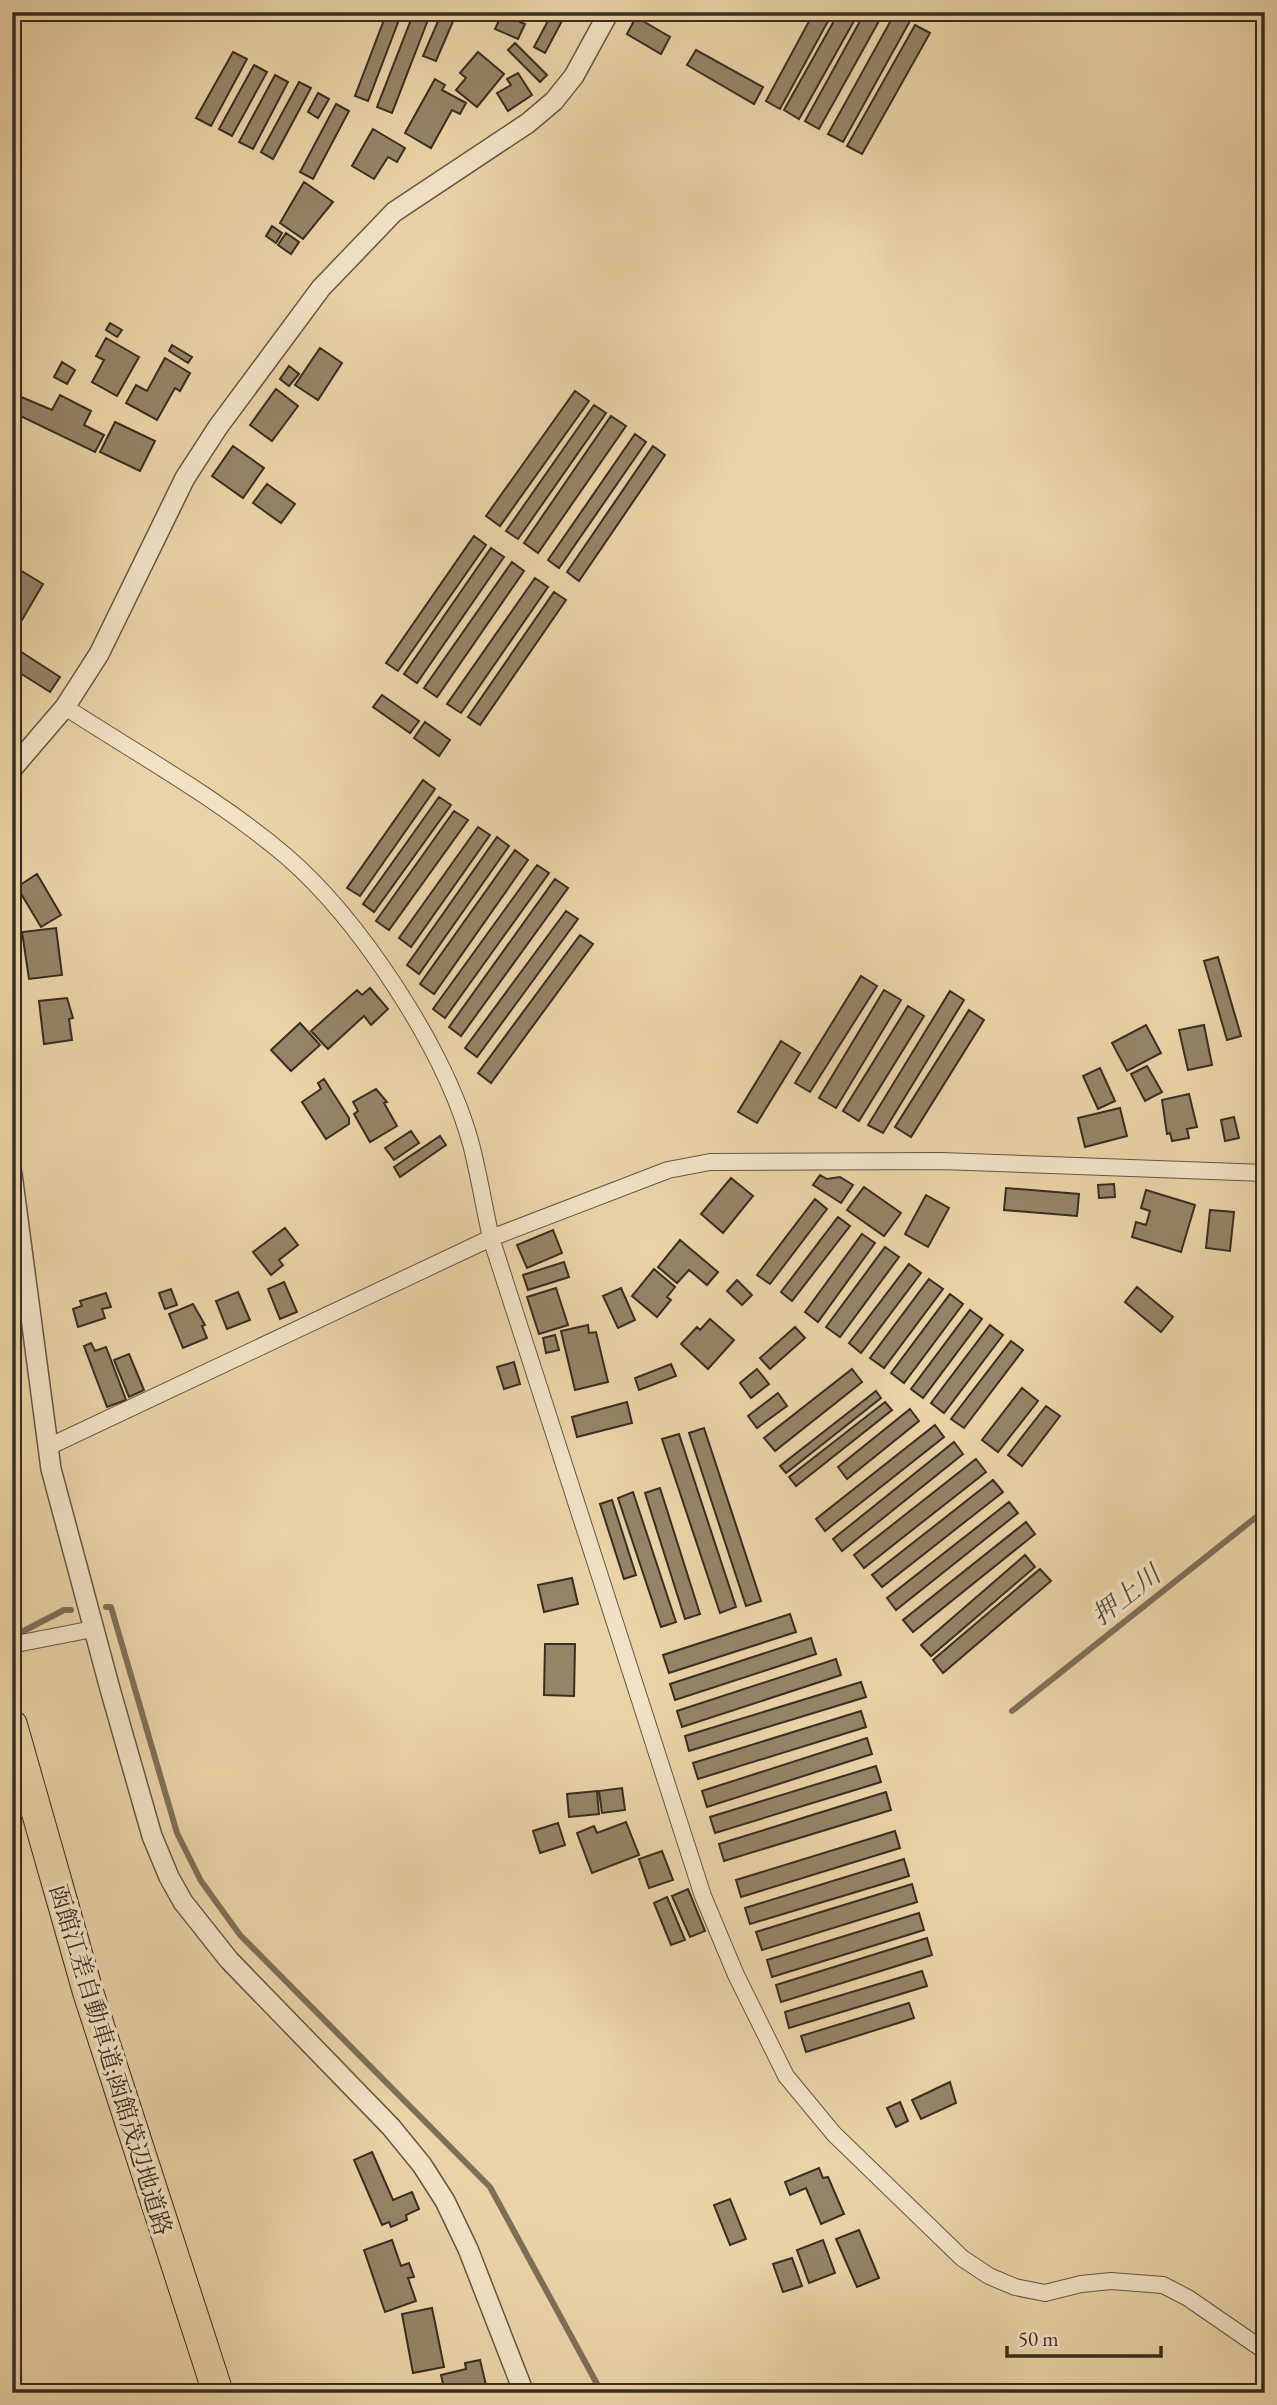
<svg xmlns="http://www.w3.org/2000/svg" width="1277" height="2405" viewBox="0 0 1277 2405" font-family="'EB Garamond','Noto Serif JP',serif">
	<rect width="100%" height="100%" fill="#ead3a7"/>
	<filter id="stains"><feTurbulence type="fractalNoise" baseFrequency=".00286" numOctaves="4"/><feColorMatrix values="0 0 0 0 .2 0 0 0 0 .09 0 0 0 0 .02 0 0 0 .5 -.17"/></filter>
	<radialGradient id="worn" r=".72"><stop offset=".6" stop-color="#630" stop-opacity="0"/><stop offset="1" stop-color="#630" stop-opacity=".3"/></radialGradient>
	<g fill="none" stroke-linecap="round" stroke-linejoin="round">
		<path stroke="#7e6f57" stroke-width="6" d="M106 1607H111L177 1833 201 1881 240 1935 490 2187 602 2393
			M12 1637 64 1610H71
			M1012 1711 1265 1510"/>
	</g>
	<path fill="#958467" stroke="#382e22" stroke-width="2" d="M387 12H402L368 101 355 96Z
		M414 12H431L392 113 377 107Z
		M442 12H457L436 61 423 56Z
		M503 12H524L520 22 525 24 518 39 495 29Z
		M564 12H584L582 19Z
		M814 12H833L780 109 766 101Z
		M839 12H859L799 119 784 110Z
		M865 12H884L819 129 805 121Z
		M926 12H941L937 19Z
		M895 13 910 21 843 142 828 134Z
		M551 15 562 21 545 53 534 47Z
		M636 17 670 37 661 54 627 34Z
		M915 25 930 33 862 154 847 146Z
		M515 43 547 75 540 82 508 50Z
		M696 50 763 87 754 104 687 65Z
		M233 52 247 59 211 126 196 118Z
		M478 52 504 74 477 107 456 90 466 78 460 73Z
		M254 65 267 72 232 136 219 129Z
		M518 73 532 95 508 111 497 93 511 85 507 79Z
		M275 75 288 82 253 149 239 142Z
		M435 79 445 85 442 90 466 103 460 114 452 110 431 148 405 133Z
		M299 82 311 88 273 159 261 152Z
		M318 93 329 99 318 118 308 112Z
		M336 104 349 111 313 179 300 172Z
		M373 129 405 148 397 162 388 157 374 179 352 166Z
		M304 182 333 202 303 239 280 223Z
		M272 226 282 233 276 243 266 236Z
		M286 233 299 242 291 254 278 245Z
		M110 323 122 330 117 337 106 330Z
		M106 338 139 357 117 396 92 382 104 360 96 356Z
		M172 345 192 357 188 363 169 351Z
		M320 348 342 363 318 400 295 385Z
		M165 358 190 373 180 391 175 388 157 420 126 403 136 385 147 391Z
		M62 362 75 370 67 384 54 377Z
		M289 366 299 374 289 386 280 379Z
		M276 389 298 406 272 441 250 425Z
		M575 391 589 401 500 526 486 516Z
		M14 394 52 410 60 395 91 411 84 425 104 435 95 452 12 412Z
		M594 405 606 413 518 539 506 531Z
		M611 416 626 426 538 553 524 543Z
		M115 422 155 441 140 471 100 452Z
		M635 434 646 442 559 568 548 560Z
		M233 446 264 468 243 498 212 476Z
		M653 446 665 455 579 581 567 572Z
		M267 484 295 504 281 523 253 503Z
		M474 536 486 545 398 671 386 663Z
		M491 548 504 557 417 683 404 674Z
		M512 562 524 571 437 697 424 688Z
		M15 567 43 584 19 625 12 620V573Z
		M535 578 548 587 461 713 447 704Z
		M554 592 566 600 480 725 468 717Z
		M12 646 60 677 50 692 12 668Z
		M382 695 419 721 410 733 373 707Z
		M425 722 450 740 439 756 414 738Z
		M423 780 435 789 360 896 347 888Z
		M439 797 451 805 374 912 363 904Z
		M454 811 468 820 389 930 376 921Z
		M478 827 490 835 411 947 399 938Z
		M497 837 509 846 419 974 407 965Z
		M515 850 528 860 434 994 420 984Z
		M537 865 549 873 445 1018 433 1009Z
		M37 874 61 915 41 927 17 887Z
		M555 879 568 888 461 1036 449 1027Z
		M566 911 578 919 477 1057 465 1048Z
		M56 928 62 975 29 979 22 932Z
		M580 935 593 944 491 1083 478 1073Z
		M1218 957 1241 1036 1227 1040 1204 961Z
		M861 976 877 986 810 1092 795 1083Z
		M370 988 388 1009 371 1025 364 1016 328 1049 311 1031 357 990 362 995Z
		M884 990 901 1000 836 1108 819 1098Z
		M950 991 964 1000 883 1133 868 1125Z
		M67 998 73 1018 69 1019 72 1040 44 1044 39 1001Z
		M908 1006 924 1016 859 1121 843 1111Z
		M969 1010 984 1020 911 1137 895 1127Z
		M300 1023 320 1045 291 1071 271 1050Z
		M1146 1025 1161 1053 1127 1071 1112 1043Z
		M1204 1025 1212 1065 1188 1070 1179 1030Z
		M781 1041 800 1053 757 1123 738 1112Z
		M1147 1066 1162 1092 1145 1101 1131 1074Z
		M1100 1068 1115 1101 1098 1109 1083 1076Z
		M324 1079 349 1118V1124L326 1139 302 1102 321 1089 318 1083Z
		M376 1089 387 1102 384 1103 397 1126 370 1142 354 1114 358 1111 353 1102Z
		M1189 1094 1197 1127 1187 1129 1189 1138 1172 1141 1170 1133 1167 1134 1162 1100Z
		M1120 1108 1127 1136 1085 1147 1078 1118Z
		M1234 1117 1239 1138 1225 1141 1221 1120Z
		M411 1131 419 1143 394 1160 385 1148Z
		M440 1136 446 1145 400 1177 394 1167Z
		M820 1175 827 1179 840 1177 853 1185 841 1203 813 1185Z
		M731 1178 753 1196 723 1233 701 1214Z
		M1114 1184 1115 1197 1099 1198 1098 1185Z
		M864 1187 901 1213 884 1236 847 1210Z
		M1006 1188 1079 1194 1077 1216 1004 1210Z
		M1146 1190 1195 1205 1181 1252 1132 1237 1136 1222 1146 1225 1150 1211 1141 1208Z
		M1261 1191H1265V1210H1260Z
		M926 1195 949 1208 928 1247 905 1234Z
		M815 1199 827 1209 770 1284 757 1275Z
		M1210 1210 1234 1212 1230 1251 1206 1248Z
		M1261 1216 1265 1217V1252H1260Z
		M838 1217 850 1226 792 1301 781 1292Z
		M285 1228 298 1245 279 1260 283 1265 271 1275 253 1252Z
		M553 1230 562 1253 527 1268 517 1245Z
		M862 1234 875 1243 818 1322 805 1312Z
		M680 1240 718 1272 707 1285 689 1270 677 1283 658 1267Z
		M885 1247 899 1257 840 1337 826 1327Z
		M564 1262 569 1277 528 1290 523 1275Z
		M909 1264 921 1273 861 1353 849 1343Z
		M654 1269 675 1287 667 1297 671 1300 657 1317 632 1296Z
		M929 1279 943 1289 884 1368 870 1358Z
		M737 1280 752 1295 742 1305 727 1291Z
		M284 1282 297 1312 280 1319 268 1289Z
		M1137 1287 1173 1317 1161 1332 1125 1302Z
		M556 1288 568 1325 539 1334 527 1297Z
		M621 1288 635 1320 618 1328 603 1296Z
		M171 1289 177 1305 165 1309 159 1293Z
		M238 1292 250 1320 227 1329 216 1301Z
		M106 1293 111 1307 102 1309 105 1318 78 1327 73 1309 82 1306 80 1301Z
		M950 1294 963 1304 904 1383 891 1373Z
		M193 1304 205 1325 202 1326 207 1338 183 1348 169 1314Z
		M970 1310 982 1319 923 1398 911 1389Z
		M710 1319 734 1340 708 1369 681 1344 697 1327 700 1330Z
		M588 1325 589 1333 596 1332 608 1382 575 1390 561 1331Z
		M990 1325 1003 1335 944 1413 931 1403Z
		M795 1327 805 1338 770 1369 760 1358Z
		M555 1335 559 1350 546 1353 543 1338Z
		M1011 1341 1023 1350 964 1428 951 1419Z
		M91 1343 95 1351 106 1347 126 1400 107 1407 84 1346Z
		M129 1354 144 1390 129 1397 114 1360Z
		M514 1362 520 1384 504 1389 497 1367Z
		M671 1364 676 1376 639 1390 635 1378Z
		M757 1369 769 1384 751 1398 740 1383Z
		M852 1369 862 1382 775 1451 764 1438Z
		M1022 1388 1038 1401 998 1452 982 1440Z
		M876 1391 881 1398 786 1473 780 1466Z
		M778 1393 787 1406 757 1428 748 1416Z
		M627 1402 632 1423 577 1437 572 1417Z
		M885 1402 892 1410 796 1486 789 1477Z
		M1046 1406 1060 1416 1022 1466 1008 1455Z
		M910 1409 919 1421 847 1479 838 1467Z
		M935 1425 944 1437 825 1531 816 1519Z
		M704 1428 761 1601 746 1606 689 1433Z
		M679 1434 736 1607 720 1613 662 1439Z
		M954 1442 963 1454 842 1551 833 1539Z
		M976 1459 986 1472 864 1568 854 1555Z
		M993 1480 1003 1492 882 1587 872 1575Z
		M660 1488 700 1614 685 1619 645 1493Z
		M633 1492 676 1622 661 1627 618 1498Z
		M612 1500 636 1575 624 1579 600 1504Z
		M1009 1502 1018 1513 896 1610 887 1598Z
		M1026 1522 1035 1534 913 1632 903 1620Z
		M1025 1555 1035 1567 931 1656 921 1645Z
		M1040 1569 1051 1581 943 1673 933 1660Z
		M572 1578 578 1604 544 1612 538 1585Z
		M790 1614 796 1632 669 1673 663 1655Z
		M811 1638 816 1654 675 1700 670 1684Z
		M545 1644H575L574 1696 544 1695Z
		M836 1659 841 1675 682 1727 677 1711Z
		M861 1682 866 1697 689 1751 685 1736Z
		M861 1711 866 1727 698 1779 693 1763Z
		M867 1738 872 1754 707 1807 702 1791Z
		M876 1766 881 1782 715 1833 710 1817Z
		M622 1788 625 1810 602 1813 599 1791Z
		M597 1791 599 1814 569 1817 567 1794Z
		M886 1792 891 1810 724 1861 719 1844Z
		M626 1822 639 1855 592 1873 577 1833 594 1826 597 1833Z
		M558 1823 565 1845 540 1853 533 1831Z
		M895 1831 900 1848 741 1897 736 1880Z
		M662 1851 673 1880 649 1888 639 1859Z
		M904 1859 909 1876 750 1924 745 1908Z
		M912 1884 917 1902 762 1950 756 1932Z
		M688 1889 705 1931 690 1937 672 1896Z
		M667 1897 685 1940 671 1945 654 1903Z
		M919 1913 924 1930 772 1977 767 1960Z
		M927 1938 932 1955 781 2002 776 1985Z
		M922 1971 927 1986 789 2028 785 2012Z
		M909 2003 914 2018 806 2052 801 2036Z
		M950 2082 956 2103 921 2119 912 2100Z
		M900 2102 908 2121 896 2127 887 2108Z
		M372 2152 393 2200 412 2192 419 2209 406 2215 407 2220 391 2227 389 2222 382 2225 354 2160Z
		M819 2168 823 2178 828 2177 844 2214 821 2224 806 2188 790 2195 785 2182Z
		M730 2199 746 2239 730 2245 714 2205Z
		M859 2230 879 2278 857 2287 836 2239Z
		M392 2240 401 2266 409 2263 414 2277 408 2278 416 2301 385 2312 364 2250Z
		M823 2240 835 2273 809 2283 797 2250Z
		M792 2258 802 2286 783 2292 773 2264Z
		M432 2308 444 2367 413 2373 402 2314Z
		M480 2360 486 2385 445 2393 441 2375 466 2369 465 2363Z"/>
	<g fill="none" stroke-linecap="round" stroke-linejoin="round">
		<defs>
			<path id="minor" d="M65 707C139 755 219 799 286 856 360 920 445 1049 471 1144 479 1175 484 1207 491 1238L703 1896 736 1975 786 2076 834 2134 962 2258 989 2276 1015 2287 1045 2293 1081 2284 1111 2281 1163 2285 1188 2298 1265 2351
				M48 1447 491 1238 668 1170 710 1162 941 1161 1265 1173
				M21 1643 93 1629"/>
			<path id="tertiary" d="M12 769 65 707 99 654 185 478 218 427 321 288 394 212 528 123 554 101 574 76 609 12
				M12 1174 51 1469 110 1689 152 1836 169 1877 183 1902 229 1960 391 2127 422 2165 445 2201 468 2249 524 2393"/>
			<path id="motorway" d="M12 1725 88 1992 218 2393"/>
		</defs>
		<use href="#minor" stroke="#645743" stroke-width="18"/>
		<use href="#tertiary" stroke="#645743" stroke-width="22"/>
		<use href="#motorway" stroke="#382e22" stroke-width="32"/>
		<use href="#minor" stroke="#f1e2c6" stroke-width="16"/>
		<use href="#tertiary" stroke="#f1e2c6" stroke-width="19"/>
		<use href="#motorway" stroke="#ead3a7" stroke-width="30"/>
	</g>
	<g text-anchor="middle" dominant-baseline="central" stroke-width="7" stroke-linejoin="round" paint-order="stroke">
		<g font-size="24" fill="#382e22" stroke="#f1e2c6">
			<text transform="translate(111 2060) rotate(73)">函館江差自動車道;函館茂辺地道路</text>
		</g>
		<g font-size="26" font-style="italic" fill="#554938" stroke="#f1e2c6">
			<text transform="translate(1126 1595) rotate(-38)">押上川</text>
		</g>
	</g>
	<rect width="1277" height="2405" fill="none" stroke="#ead3a7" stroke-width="42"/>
	<rect x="14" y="14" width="1249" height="2377" fill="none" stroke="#382e22" stroke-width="3.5"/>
	<rect x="21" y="21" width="1235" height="2363" fill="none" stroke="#382e22" stroke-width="2"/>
	<path d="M1007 2346v10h154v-10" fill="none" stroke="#382e22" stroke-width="3.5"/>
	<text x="1018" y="2346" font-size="21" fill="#382e22" stroke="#f1e2c6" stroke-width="5" paint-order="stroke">50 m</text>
	<rect width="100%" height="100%" filter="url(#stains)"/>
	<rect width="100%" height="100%" fill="url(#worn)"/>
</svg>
